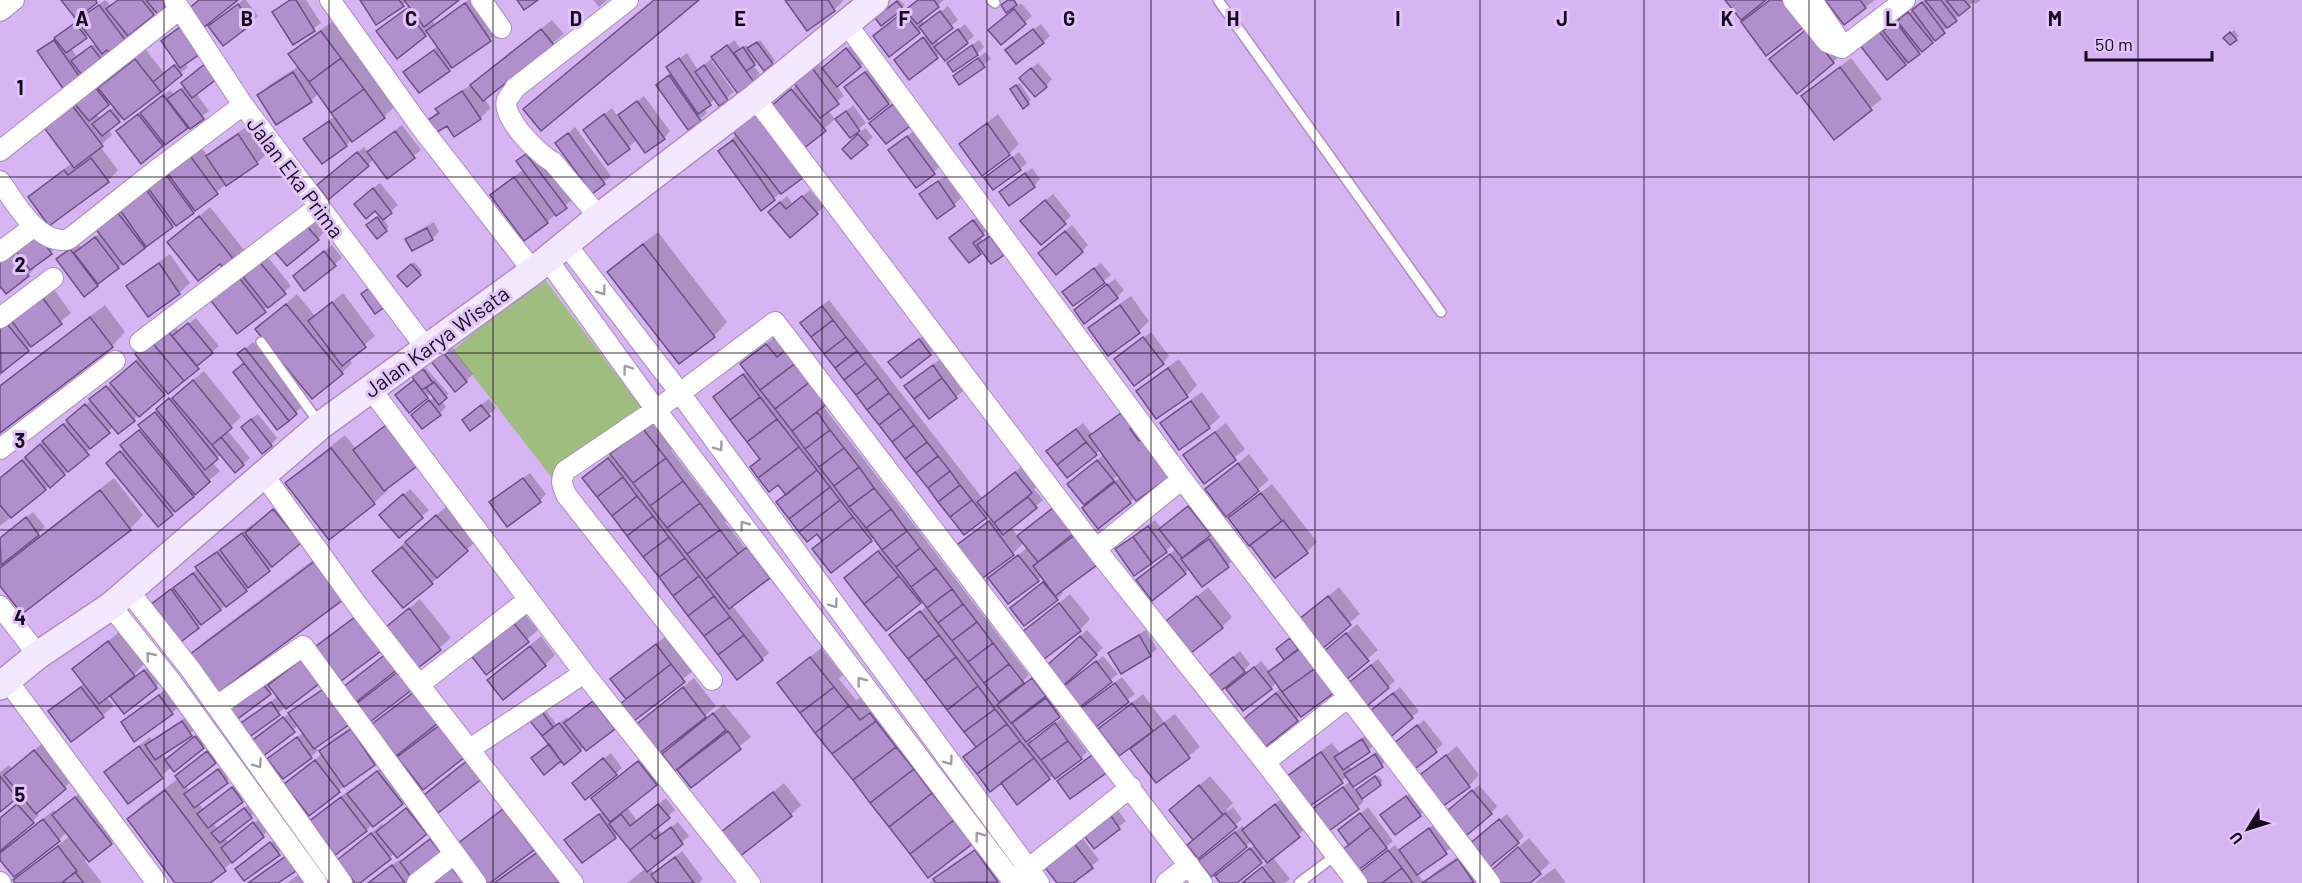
<svg xmlns="http://www.w3.org/2000/svg" width="2302" height="883" viewBox="0 0 2302 883" font-family="Barlow,sans-serif">
	<rect width="100%" height="100%" fill="#d7b5f3"/>
	<path fill="#a0bd80" d="M542 276 640 406 552 478 453 350Z"/>
	<path fill="#0003" fill-rule="evenodd" d="M105 0 111 6 118 0H177L157 11 131 32 125 40 105 49 110 57 80 78 39 51ZM89 34 96 43 77 57 71 48Z
		M243 0H246L258 16 223 44 210 26Z
		M289 0H306L321 23 293 43 273 12Z
		M361 0H456L431 19 435 24 468 0H480L500 29 490 39 449 70 405 72 438 46 429 32 397 57 378 31 410 5 406 1 403 5Z
		M593 0H607L599 7Z
		M654 0H697L525 109 539 96Z
		M787 0H844L834 10 807 29Z
		M899 0 905 5 902 8 879 15Z
		M918 0H944L921 19 925 24 948 6 958 20 936 39 939 44 965 24 974 36 967 42 941 53 909 78 896 60 927 35 922 28 919 31 881 30Z
		M1727 0H1764L1760 3 1762 5 1769 0H1803L1743 22 1755 9Z
		M1827 0H1875L1844 23Z
		M1925 0H1981L1975 4 1973 2 1932 42 1888 78 1861 44 1885 24 1888 28Z
		M1021 3 1032 16 1001 43 997 24Z
		M552 20 564 34 484 98 491 108 480 118 447 124 430 120 448 99 474 83Z
		M1818 20 1844 52 1833 62 1771 59Z
		M188 22 184 63 188 67 108 129 112 135 100 146 118 170 108 181 50 224 30 197 72 163 44 125 102 81 104 84 146 50 164 73 178 62 163 41ZM111 101 115 106 100 118 96 114Z
		M332 22 394 107 384 117 322 162 312 133 335 116 319 93 311 101 259 95 269 85 299 66 290 55 300 44Z
		M1041 24 1050 36 1043 42 1007 50Z
		M2234 30 2239 36 2230 43 2225 38Z
		M734 40 741 49 746 45 749 49 760 40 775 60 772 63 758 60 753 65 760 74 753 81 714 60 712 61 734 92 719 104 715 99 704 108 707 113 689 128 658 85 672 73 668 67 687 53 698 70Z
		M979 40 984 47 977 54 949 63Z
		M854 43 867 60 836 85 844 96 827 110 835 119 805 146 817 163 761 209 720 151 770 101 774 105 797 85 795 82 819 63 823 68Z
		M986 52 991 59 960 83 961 70Z
		M1851 58 1882 99 1834 137 1803 96Z
		M1038 63 1052 79 1046 86 1028 71Z
		M872 66 895 97 869 118 846 87Z
		M1020 83 1031 100 1028 103 1015 86Z
		M185 86 196 93 209 111 162 145 125 125 170 90 174 94Z
		M644 96 670 131 664 138 637 140 609 163 585 130 612 108 618 117Z
		M853 105 866 123 850 136 837 119Z
		M998 114 1019 144 1009 154 961 144Z
		M249 125 268 153 257 163 226 184 193 211 123 263 97 285 65 253 78 243 81 248 100 233 97 229 199 144 208 156 218 146Z
		M402 125 421 150 387 177 374 159 368 165 325 179 364 147 368 152Z
		M575 127 611 176 592 192 557 143Z
		M865 128 873 137 851 157 844 149Z
		M914 131 940 166 934 172 897 144Z
		M533 148 572 200 547 222 492 195 524 169 518 161Z
		M1019 152 1027 163 1020 169 986 178Z
		M1032 168 1040 179 1034 186H1008Z
		M945 176 961 198 954 205 921 194Z
		M380 183 398 205 383 218 389 227 377 237 371 223 381 215 362 197Z
		M810 190 824 207 790 236 777 205 787 196 793 204Z
		M1053 194 1071 216 1041 243 1029 214Z
		M210 207 244 250 234 260 220 262 169 242Z
		M980 215 990 227 980 236 983 241 997 230 1009 248 1003 254 983 250 969 261 958 232Z
		M314 219 324 232 318 239 283 245Z
		M434 222 439 232 432 239H407L414 233Z
		M1072 225 1088 245 1082 251 1047 246Z
		M658 232 727 322 714 336 609 272 623 258Z
		M22 240 58 246 33 266 35 268 28 275 6 292 3 287 0 290V259Z
		M332 245 342 258 305 289 295 276Z
		M170 254 190 283 179 293 128 286 139 276Z
		M266 255 291 286 238 332 210 297Z
		M414 262 422 271 407 285 399 276Z
		M1101 263 1111 275 1074 304 1064 292Z
		M1115 279 1124 290 1117 297 1082 304Z
		M50 284 71 313 37 340 0 376V322Z
		M343 293 375 336 349 358 352 363 342 373 257 329 297 294 315 316Z
		M1131 296 1149 321 1139 331 1090 328 1100 318Z
		M829 300 983 499 1026 463 1042 482 1034 489 1043 500 1011 527 1018 537 1065 498 1071 535 1086 526 1061 590 1063 593 1057 599 1012 608 1046 580 1042 576 1038 580 990 578 1028 547 1024 542 1013 554 956 547 992 518 988 514 985 517 809 316Z
		M105 305 125 332 112 346 0 431V385Z
		M196 318 219 346 203 360 204 361 118 432 114 426 64 474 0 526V478L114 381 173 324 179 331Z
		M1151 332 1169 356 1163 363 1123 353Z
		M926 333 937 347 901 376 897 356Z
		M777 335 823 406 1029 675 1018 687 1019 688 1039 672 1051 688 1014 718 1017 721 1054 692 1066 709 1029 738 1032 741 1062 718 1087 752 1081 758 1049 778 977 746 891 635 927 606 922 599 920 602 846 578 882 547 874 537 871 540 814 549 823 540 778 483 752 467 761 458 715 397 747 371 742 364ZM1015 687 1017 690 1002 702 1000 699Z
		M253 342 303 406 278 427 245 363 239 355Z
		M450 345 473 374 466 381 432 361Z
		M940 359 963 391 956 397 906 386Z
		M1179 359 1197 385 1187 396 1156 417 1138 391 1148 381Z
		M426 368 449 394 441 401 446 407 440 413 419 409 434 397 431 393 427 397 404 388Z
		M204 371 241 417 227 430 250 458 235 471 221 454 212 462 220 471 158 525 108 463 124 448 122 445 142 427 140 425 151 415Z
		M1202 392 1220 417 1209 427 1179 448 1162 423 1172 413Z
		M489 399 496 408 471 429 470 414Z
		M1132 404 1150 432 1157 426 1162 433 1158 438 1166 449 1171 445 1178 454 1130 502 1086 506 1069 484 1104 454 1101 449 1096 454 1055 445 1083 423 1093 435ZM1119 474 1121 477 1111 484 1110 483Z
		M258 414 277 438 271 445 249 420Z
		M397 416 386 488 388 490 374 503 287 483 301 470 345 435 356 449Z
		M654 419 675 447 671 450 707 497 711 494 729 518 725 522 745 548 758 538 779 567 732 605 769 653 762 659 584 478 623 443Z
		M1226 423 1245 449 1205 482 1185 455Z
		M1249 454 1269 480 1243 502 1245 504 1272 484 1317 542 1307 552 1230 518 1244 504 1207 489Z
		M530 473 546 494 540 501 498 496Z
		M114 478 143 515 130 529 0 584V568L3 565 0 561V538L33 512 45 527 36 536 37 538Z
		M410 489 429 510 400 536 388 508Z
		M1199 497 1220 524 1198 543 1200 545 1216 533 1235 559 1202 585 1190 568 1185 573 1145 574 1176 549 1173 544 1166 551 1117 549 1155 520 1162 529ZM1191 548 1193 550 1185 558 1182 555Z
		M285 500 300 542 246 590 178 642 151 605 162 595 198 569 208 557 253 524 254 526Z
		M447 506 477 540 432 583 384 561Z
		M329 548 356 584 343 598 191 655 204 642Z
		M1208 587 1232 617 1222 627 1168 621Z
		M1339 587 1360 614 1316 651 1320 656 1357 624 1378 650 1264 746 1243 721 1281 688 1277 682 1271 688 1228 689 1261 661 1270 672 1285 659 1281 646 1294 636 1295 625Z
		M1070 594 1090 619 1080 630 1024 632Z
		M420 599 451 638 418 666 388 627Z
		M366 608 390 639 317 647 327 637Z
		M523 612 538 630 487 673 472 654Z
		M1087 630 1103 648 1071 677 1073 679 1103 656 1118 674 1076 708 1062 689 1053 661Z
		M1146 630 1157 649 1150 655 1110 653 1117 647Z
		M119 632 144 664 130 679 131 680 151 665 163 680 124 711 112 696 123 686 122 684 106 696 114 706 72 740 50 711 84 683 74 670Z
		M667 635 694 670 630 722 625 716 614 728 580 750 550 744 532 721 546 711 557 725 567 717 569 720 604 692 617 708 627 698 612 680Z
		M541 636 555 655 545 665 489 680Z
		M821 648 843 675 839 679 856 700 860 697 871 711 881 703 981 832 971 843 779 683Z
		M313 650 286 707 248 736 240 725 278 696 273 690 235 719 269 676 273 682Z
		M1240 651 1250 664 1244 671 1207 679Z
		M1378 659 1395 681 1388 687 1352 680Z
		M1122 677 1135 694 1092 728 1086 704Z
		M694 678 716 706 703 718 705 720 724 704 751 737 691 786 664 754 676 742 675 740 635 727Z
		M336 679 315 747 318 750 311 757 269 759 304 732 299 725 262 755 259 736Z
		M425 682 433 727 434 728 451 715 474 746 399 757 413 744 374 724Z
		M1400 687 1419 711 1412 717 1374 708Z
		M166 689 178 707 172 713 123 722Z
		M1143 694 1164 722 1175 714 1200 747 1157 781 1130 746 1100 729Z
		M189 715 197 728 163 753 167 760 203 731 210 740 174 770 172 767 129 802 106 772 150 737 152 740Z
		M362 720 385 754 309 814 286 784 323 753 321 751 331 740Z
		M1424 720 1443 744 1409 772 1390 748Z
		M1369 733 1376 744 1348 765 1351 769 1382 748 1389 759 1353 785 1357 791 1378 775 1383 781 1362 797 1364 801 1358 807 1314 808 1351 781 1348 776 1305 808 1285 779 1295 769 1332 743 1340 753Z
		M45 741 75 778 36 812 39 815 32 822 0 849V819L25 798 21 793 0 810V772L9 765 12 769Z
		M214 746 222 755 185 785 190 791 225 764 233 775 199 803 203 809 239 782 249 794 213 823 218 829 251 802 258 810 225 838 229 843 259 819 270 829 208 883H177L129 819 142 805 179 778 184 770Z
		M1457 746 1479 775 1469 786 1418 778Z
		M479 751 492 767 426 795 436 784Z
		M649 752 666 774 627 807 637 821 666 798 675 810 656 827 662 834 678 822 689 836 650 868 654 874 682 851 703 879 699 883H627L646 868 619 833 582 861 566 840 603 811 593 798Z
		M611 753 622 768 616 774 581 776Z
		M388 762 412 793 402 803 366 830 310 822 320 812 352 788 353 790Z
		M1210 776 1233 803 1226 810 1228 811 1233 807 1242 819 1198 857 1195 839 1171 810Z
		M784 783 801 805 791 815 723 833Z
		M1479 785 1497 806 1491 813 1450 810Z
		M86 788 121 833 111 843 85 861 102 883H17L15 880 27 869 70 836 67 832 59 840 0 857V854L54 810 56 813Z
		M1413 791 1426 809 1420 815H1382Z
		M1286 795 1310 825 1272 856 1290 879 1285 883H1241L1268 862 1265 858 1235 883H1222L1223 870 1255 845 1252 841 1211 875 1207 854 1242 826 1245 829Z
		M417 799 436 823 426 833 395 853 357 883 339 860 382 824 384 826Z
		M513 800 543 839 533 849 459 844Z
		M1368 807 1393 841 1386 847 1350 843 1340 830Z
		M1116 808 1126 821 1094 846 1084 833Z
		M1507 814 1524 836 1518 842 1477 838Z
		M1436 823 1452 847 1417 873 1424 882 1434 873 1469 849 1480 883H1367L1366 867 1395 845 1400 851Z
		M438 833 451 850 412 876 405 883H368L399 860 401 862Z
		M1081 836 1099 860 1070 883H1059L1045 865Z
		M278 837 286 847 245 879 237 869Z
		M1529 838 1550 863 1528 883 1501 863Z
		M986 841 1007 871 997 881 994 883H929Z
		M549 842 564 883H496L504 875Z
		M1555 868 1566 883H1534Z
		M299 874 306 883H287Z"/>
	<path fill="#b18fcc" stroke="#6e4e85" stroke-width="1.5" d="M61 0H96L97 3 76 19Z
		M118 0H142L154 15 128 36 106 9Z
		M146 0H171L175 5 160 17Z
		M199 0H238L203 28 188 9Z
		M290 0H296L315 31 293 45 272 12Z
		M360 0H399L404 6 376 25Z
		M404 0H459L424 27Z
		M517 0H538L524 10Z
		M654 0H699L541 131 523 109Z
		M785 0H828L835 11 807 31Z
		M918 0H934L939 7 917 24 905 10Z
		M1008 0H1014L1017 5 1006 13 1001 5Z
		M1725 0H1766L1741 20Z
		M1770 0H1785L1805 26 1766 56 1741 22Z
		M1825 0H1860L1866 8 1844 25Z
		M1925 0H1941L1957 21 1947 28Z
		M1946 0H1964L1970 7 1959 16Z
		M897 1 903 9 881 26 875 18Z
		M1922 2 1945 33 1935 41 1912 10Z
		M465 3 491 41 452 68 426 31Z
		M238 4 252 24 223 46 208 26Z
		M99 5 126 41 110 53 107 50 102 54 77 20Z
		M406 9 426 36 397 59 376 31Z
		M1014 9 1026 24 1001 45 988 30Z
		M940 11 953 28 932 44 919 27Z
		M903 12 920 33 889 57 873 36Z
		M1908 12 1933 43 1922 52 1897 21Z
		M1895 21 1920 54 1908 63 1883 31Z
		M75 23 87 38 66 53 54 38Z
		M180 27 200 54 180 68 161 41Z
		M541 29 554 45 483 101 470 85Z
		M958 29 968 43 945 61 934 47Z
		M1033 29 1044 43 1016 64 1005 50Z
		M1807 29 1834 63 1797 94 1769 59Z
		M1877 29 1906 65 1887 80 1859 44Z
		M321 31 341 58 309 82 288 54Z
		M2230 32 2237 40 2230 45 2223 38Z
		M923 37 938 58 909 80 894 60Z
		M54 40 81 79 64 90 37 51Z
		M757 42 773 64 764 71 747 48Z
		M727 45 754 82 738 94 711 57Z
		M972 45 978 55 953 72 947 63Z
		M91 46 105 64 85 79 71 61Z
		M743 47 755 65 746 71 734 53Z
		M846 48 861 67 837 87 822 68Z
		M434 50 450 71 419 93 403 72Z
		M341 58 364 89 331 113 309 82Z
		M679 58 711 105 698 114 666 67Z
		M978 58 985 67 959 85 953 76Z
		M135 59 161 92 124 120 98 88Z
		M206 63 218 78 192 98 181 83Z
		M174 65 182 75 161 92 153 82Z
		M704 65 728 100 719 106 695 72Z
		M1840 67 1872 110 1834 140 1801 96Z
		M812 68 839 104 820 118 793 82Z
		M1031 68 1047 87 1035 97 1019 78Z
		M293 72 312 102 276 125 257 95Z
		M865 72 889 104 869 120 844 87Z
		M669 75 701 121 688 130 656 85Z
		M1016 85 1029 104 1023 109 1010 89Z
		M95 87 109 105 89 121 74 103Z
		M181 89 204 119 190 129 167 99Z
		M364 89 385 118 352 142 331 113Z
		M791 89 826 131 803 149 769 108Z
		M462 91 481 119 454 137 447 126 437 132 428 120 439 113 435 109Z
		M163 95 188 128 165 145 140 113Z
		M637 101 665 139 645 153 618 115Z
		M71 104 103 146 74 168 42 125Z
		M893 104 910 126 886 144 869 123Z
		M110 110 120 122 102 136 92 124Z
		M759 110 808 174 781 194 732 130Z
		M846 111 860 131 850 138 835 119Z
		M138 114 163 146 141 164 116 131Z
		M604 114 630 149 608 165 583 130Z
		M329 121 347 146 322 164 303 139Z
		M987 123 1010 155 982 176 959 144Z
		M395 131 415 158 387 179 367 152Z
		M568 133 605 184 592 194 555 143Z
		M238 134 258 164 226 186 206 156Z
		M858 134 868 145 851 159 842 149Z
		M907 136 935 174 916 188 888 150Z
		M733 140 775 200 761 211 718 151Z
		M357 152 369 166 328 200 317 185Z
		M188 153 218 194 195 211 165 170Z
		M526 154 567 208 556 216 516 161Z
		M1012 157 1021 170 993 190 984 178Z
		M91 158 109 182 49 226 28 197 64 170 68 175Z
		M163 171 194 213 176 226 145 184Z
		M1025 173 1035 187 1009 206 999 192Z
		M514 177 548 223 524 241 490 195Z
		M938 181 955 206 937 219 919 194Z
		M145 188 173 227 146 247 118 207Z
		M373 188 392 213 383 220 375 211 366 219 354 204Z
		M802 196 818 214 790 238 768 212 780 202 786 209Z
		M1045 200 1066 224 1041 245 1020 221Z
		M117 212 145 248 123 265 95 228Z
		M199 216 235 261 225 270 220 264 198 281 167 242Z
		M377 217 387 231 377 239 366 225Z
		M973 220 984 235 973 243 981 254 969 263 949 238Z
		M306 225 319 240 287 266 274 251Z
		M427 228 433 240 412 251 405 239Z
		M36 231 52 254 30 270 13 247Z
		M1065 231 1083 252 1056 275 1038 253Z
		M990 236 1004 255 991 264 977 245Z
		M95 237 119 268 98 284 74 253Z
		M643 244 715 337 679 364 607 272Z
		M70 249 98 286 84 297 56 259Z
		M10 251 29 276 6 294 0 286V259Z
		M324 251 336 266 304 291 293 276Z
		M258 260 286 294 268 308 241 274Z
		M159 263 180 294 148 317 126 286Z
		M411 264 421 275 407 287 397 276Z
		M1094 268 1105 283 1073 306 1062 292Z
		M237 275 266 312 237 334 208 297Z
		M375 284 389 304 375 314 361 294Z
		M1107 284 1118 298 1084 324 1074 310Z
		M39 293 62 324 31 347 8 316Z
		M332 302 366 347 342 366 308 321Z
		M286 304 343 374 312 399 255 329Z
		M1120 305 1140 333 1108 356 1088 328Z
		M822 306 833 320 811 337 800 323Z
		M90 317 113 347 0 433V386Z
		M4 320 29 351 1 373 0 323Z
		M833 320 846 337 824 354 811 337Z
		M188 323 213 353 197 366 172 336Z
		M166 329 199 369 184 381 151 341Z
		M846 337 857 351 835 368 824 354Z
		M1143 337 1164 364 1134 386 1114 359Z
		M919 339 931 355 901 378 888 362Z
		M151 341 184 381 168 394 135 354Z
		M766 344 777 357 787 349 797 362 760 390 740 364Z
		M245 348 297 414 289 421 237 354Z
		M442 351 467 382 455 392 430 360Z
		M857 351 866 363 844 380 835 368Z
		M136 361 165 395 139 417 110 383Z
		M797 362 811 381 775 409 760 390Z
		M244 363 289 421 277 430 233 372Z
		M866 363 878 378 856 395 844 380Z
		M933 365 942 378 914 399 904 386Z
		M1168 368 1188 397 1156 419 1136 391Z
		M423 369 433 383 422 390 412 377Z
		M743 374 760 397 730 420 713 397Z
		M878 378 889 393 867 410 856 395Z
		M942 378 957 398 929 419 914 399Z
		M193 380 232 428 212 445 172 398Z
		M414 380 428 398 409 413 395 395Z
		M811 381 828 403 792 431 775 409Z
		M434 382 447 398 439 405 426 388Z
		M106 386 135 421 118 434 89 399Z
		M889 393 901 408 879 425 867 410Z
		M760 397 777 419 747 442 730 420Z
		M169 398 218 459 205 470 156 409Z
		M429 400 441 415 422 429 411 415Z
		M1191 401 1210 428 1179 450 1160 423Z
		M85 404 110 433 90 449 66 420Z
		M481 405 490 416 470 431 462 420Z
		M901 408 914 425 892 442 879 425Z
		M155 412 210 482 195 495 138 425Z
		M817 412 830 430 805 449 792 431Z
		M1121 413 1125 419 1129 415 1136 426 1130 429 1139 441 1146 436 1169 477 1136 501 1089 436Z
		M251 419 272 446 262 454 241 427Z
		M777 419 799 447 758 478 750 467 760 459 747 442Z
		M63 424 89 455 68 472 42 441Z
		M386 425 417 466 384 491 353 450Z
		M914 425 927 442 905 459 892 442Z
		M643 429 666 458 633 483 610 454Z
		M1076 429 1086 442 1057 465 1046 451Z
		M139 430 194 497 175 512 120 445Z
		M830 430 844 448 819 467 805 449Z
		M1215 432 1236 460 1204 484 1183 455Z
		M221 437 244 465 235 473 212 445Z
		M927 442 938 456 916 473 905 459Z
		M1086 442 1097 455 1067 478 1057 465Z
		M40 444 65 475 50 488 25 457Z
		M799 447 817 470 786 495 778 485 769 492 758 478Z
		M331 448 375 504 329 540 285 483Z
		M844 448 859 467 834 486 819 467Z
		M120 451 173 515 158 527 106 463Z
		M938 456 950 471 928 488 916 473Z
		M608 458 623 477 597 497 582 478Z
		M666 458 683 481 650 506 633 483Z
		M22 460 46 490 11 518 0 505V478Z
		M1097 460 1114 481 1084 505 1067 484Z
		M1238 463 1259 491 1226 517 1205 489Z
		M859 467 874 488 849 507 834 486Z
		M817 470 830 487 789 519 776 502Z
		M950 471 960 485 938 502 928 488Z
		M1015 472 1032 493 994 523 977 502Z
		M623 477 637 496 612 516 597 497Z
		M523 478 541 502 507 527 489 502Z
		M683 481 700 503 667 528 650 506Z
		M1115 482 1131 503 1098 529 1082 508Z
		M960 485 972 500 950 517 938 502Z
		M830 487 840 500 799 532 789 519Z
		M874 488 891 509 866 528 849 507Z
		M100 490 131 530 22 614 0 586V568Z
		M1261 493 1282 521 1249 546 1228 518Z
		M403 494 423 518 399 538 379 515Z
		M637 496 653 516 627 536 612 516Z
		M1028 497 1037 508 1003 535 994 523Z
		M840 500 853 517 822 541 817 534 807 542 799 532Z
		M972 500 986 518 964 535 950 517Z
		M700 503 720 530 687 554 667 528Z
		M1188 506 1211 535 1182 558 1159 529Z
		M1054 507 1074 533 1038 562 1017 536Z
		M273 509 301 543 272 567 245 533Z
		M891 509 907 531 882 550 866 528Z
		M436 515 468 551 437 578 405 542Z
		M653 516 669 537 643 557 627 536Z
		M26 517 39 535 1 565 0 538Z
		M853 517 872 541 831 573 812 549Z
		M1283 520 1308 553 1275 578 1250 545Z
		M989 521 1014 555 980 580 954 547Z
		M1148 526 1167 552 1152 563 1133 537Z
		M720 530 738 554 706 579 687 554Z
		M907 531 920 548 896 567 882 550Z
		M242 533 270 571 248 588 220 550Z
		M1075 535 1097 565 1055 596 1033 566Z
		M669 537 685 558 659 577 643 557Z
		M1133 537 1152 563 1134 576 1115 549Z
		M1209 539 1229 567 1202 587 1181 559Z
		M402 547 433 584 403 608 372 571Z
		M747 547 770 578 729 609 706 579Z
		M920 548 936 568 911 587 896 567Z
		M878 551 899 576 864 604 844 578Z
		M217 552 247 591 226 607 195 567Z
		M1170 554 1186 574 1152 601 1136 580Z
		M1018 555 1039 581 1008 604 988 578Z
		M685 558 699 576 673 596 659 577Z
		M315 561 344 599 218 693 189 655Z
		M936 568 952 589 927 608 911 587Z
		M193 573 221 610 201 625 173 588Z
		M699 576 714 596 688 616 673 596Z
		M899 576 921 603 886 631 864 604Z
		M1043 582 1058 600 1024 626 1010 608Z
		M171 589 199 628 178 644 150 605Z
		M952 589 963 604 938 623 927 608Z
		M714 596 730 617 704 636 688 616Z
		M1197 596 1223 628 1191 653 1166 621Z
		M1328 596 1351 625 1316 654 1293 624Z
		M1059 603 1081 631 1044 659 1022 632Z
		M963 604 977 622 952 641 938 623Z
		M409 608 441 650 418 668 386 627Z
		M920 611 939 635 908 659 889 635Z
		M355 617 381 651 341 681 315 647Z
		M730 617 744 635 718 655 704 636Z
		M512 621 529 642 486 675 470 654Z
		M977 622 993 643 968 662 952 641Z
		M1346 633 1369 661 1341 684 1318 656Z
		M744 635 763 660 737 680 718 655Z
		M939 635 956 657 925 681 908 659Z
		M1139 635 1151 656 1121 674 1108 653Z
		M1080 636 1097 655 1062 687 1045 667Z
		M1290 638 1298 649 1284 660 1276 649Z
		M108 641 135 676 99 704 72 669Z
		M993 643 1009 664 984 683 968 662Z
		M656 644 671 664 626 699 610 679Z
		M530 646 546 666 503 700 487 680Z
		M1302 647 1317 667 1282 692 1268 672Z
		M386 654 398 669 356 702 343 687Z
		M810 657 834 687 800 713 777 683Z
		M956 657 978 686 947 710 925 681Z
		M1233 657 1245 672 1217 694 1205 679Z
		M302 659 320 683 286 709 268 685Z
		M1096 661 1112 682 1076 710 1060 689Z
		M671 664 685 682 630 724 616 707Z
		M1009 664 1024 683 999 702 984 683Z
		M1371 665 1389 688 1362 710 1343 687Z
		M1254 667 1272 689 1243 711 1226 689Z
		M1317 667 1335 692 1301 717 1282 692Z
		M144 670 157 688 124 714 110 696Z
		M400 670 414 688 370 722 356 704Z
		M1032 678 1046 696 1011 723 997 705Z
		M261 682 271 694 235 721 225 709Z
		M1115 683 1129 702 1092 730 1077 711Z
		M978 686 995 709 964 732 947 710Z
		M81 687 104 717 71 742 48 711Z
		M683 687 706 717 656 756 633 727Z
		M834 687 849 706 815 733 800 713Z
		M325 688 350 724 314 749 288 713Z
		M414 692 438 723 396 756 372 724Z
		M1276 693 1298 721 1264 748 1241 721Z
		M1393 693 1413 718 1387 740 1366 714Z
		M159 695 173 714 134 742 121 722Z
		M1046 698 1060 717 1026 742 1012 723Z
		M593 701 615 729 586 751 564 723Z
		M271 702 280 715 248 738 238 725Z
		M1132 703 1153 731 1119 756 1098 729Z
		M849 706 860 720 870 713 876 721 832 754 815 733Z
		M995 709 1007 724 976 747 964 732Z
		M542 712 553 727 542 736 530 721Z
		M713 713 726 730 675 771 662 754Z
		M283 717 295 732 262 757 250 742Z
		M182 721 192 736 155 760 145 745Z
		M876 721 896 747 853 780 832 754Z
		M559 723 581 751 564 765 542 736Z
		M1055 723 1068 741 1041 760 1028 744Z
		M1164 723 1190 758 1156 783 1130 749Z
		M1007 724 1020 741 977 774 963 757Z
		M440 725 465 757 423 790 397 757Z
		M1417 725 1437 752 1408 774 1388 748Z
		M351 729 375 765 344 787 319 751Z
		M728 731 741 749 691 788 677 770Z
		M195 736 204 748 174 772 165 760Z
		M297 737 312 758 283 779 267 759Z
		M1362 739 1370 752 1343 770 1334 757Z
		M1020 741 1034 758 990 792 977 774Z
		M1068 741 1082 759 1055 779 1041 760Z
		M549 744 561 761 544 775 531 758Z
		M139 746 163 778 128 804 104 772Z
		M896 747 914 769 870 803 853 780Z
		M34 750 66 789 36 814 4 775Z
		M207 751 216 763 184 788 175 776Z
		M1096 752 1109 771 1070 799 1057 781Z
		M1321 752 1343 783 1304 810 1283 779Z
		M1375 754 1383 767 1353 787 1344 774Z
		M1446 755 1470 787 1439 809 1416 778Z
		M603 758 617 775 585 800 572 783Z
		M1034 758 1050 779 1017 805 1001 783Z
		M315 760 340 792 309 816 284 784Z
		M468 760 483 778 438 813 424 795Z
		M638 761 657 785 610 822 591 798Z
		M218 769 228 783 194 808 184 794Z
		M914 769 932 793 889 827 870 803Z
		M377 771 403 804 373 827 347 794Z
		M0 776 17 798 0 812Z
		M1375 776 1381 785 1362 799 1356 790Z
		M1199 785 1223 815 1193 840 1169 810Z
		M232 787 243 802 208 828 197 814Z
		M1343 787 1359 809 1322 836 1305 814Z
		M165 790 226 871 210 883H175L127 819Z
		M1472 790 1492 814 1461 840 1441 816Z
		M773 792 792 816 739 857 721 832Z
		M932 793 954 820 910 854 889 827Z
		M1406 796 1421 816 1395 835 1380 815Z
		M75 797 112 844 89 862 52 815Z
		M341 797 367 831 334 856 308 822Z
		M17 804 34 823 0 851V818Z
		M658 804 670 818 630 850 609 824 621 814 630 826Z
		M1275 804 1300 837 1267 863 1242 830Z
		M244 808 252 818 220 843 211 833Z
		M406 808 427 834 397 858 376 832Z
		M503 809 534 850 490 883H487L457 844Z
		M1109 813 1120 829 1094 849 1082 833Z
		M1225 813 1237 827 1198 859 1187 845Z
		M1360 813 1371 827 1349 845 1338 830Z
		M599 814 616 838 582 863 564 840Z
		M43 819 60 841 14 877 0 860V853Z
		M1499 819 1519 843 1487 869 1468 845Z
		M954 820 972 844 928 878 910 854Z
		M253 822 264 837 232 863 221 848Z
		M671 827 683 844 647 872 630 850 650 834 655 839Z
		M1371 827 1387 848 1357 871 1341 851Z
		M1429 828 1447 854 1417 875 1399 850Z
		M1235 832 1247 847 1211 877 1198 861Z
		M371 833 391 859 360 883H355L337 860Z
		M430 839 445 858 414 881 400 862Z
		M270 842 280 855 244 881 235 869Z
		M1073 842 1093 868 1073 883H1057L1043 865Z
		M58 846 77 871 61 883H15L13 880Z
		M1518 847 1541 874 1530 883H1497L1488 873Z
		M1250 848 1262 863 1237 883H1220L1215 876Z
		M975 850 998 882 936 883 933 879Z
		M1388 850 1402 868 1382 883H1365L1357 874Z
		M538 852 560 883H494Z
		M286 856 296 871 278 883H248Z
		M675 857 694 883H657L651 875Z
		M1458 859 1474 883H1422Z
		M392 865 405 883H368Z
		M449 865 464 883H426Z
		M1262 867 1275 883H1242Z
		M1402 868 1413 883H1382Z
		M75 872 84 883H62Z"/>
	<g fill="none" stroke-linecap="round" stroke-linejoin="round">
		<defs>
			<path id="lane" d="M991 0 995 3
				M1218 0 1441 312
				M261 342 319 423
				M1299 883 1336 855"/>
			<path id="street" d="M174 0 243 105 426 348
				M330 0 420 126 533 271
				M481 0 501 28
				M1793 0 1827 42 1842 48
				M1812 0 1839 40
				M0 11 14 0
				M846 23 1182 479 1490 883
				M1842 48 1905 0
				M755 98 1096 549 1265 762 1357 883
				M0 151 180 9
				M0 181C14 201 39 247 69 239L155 171 243 105
				M599 217 553 162C539 155 501 117 507 100 509 96 513 92 515 88L628 0
				M566 244 680 393 1039 883
				M0 252 33 227
				M547 259 656 410 1014 883
				M0 318 53 278
				M140 342 318 207
				M370 388 584 673 750 883
				M0 449 115 361
				M263 474 358 606 573 883
				M1096 549 1182 479
				M128 590 191 670 342 883
				M0 606 38 655
				M111 606 173 684 317 883
				M7 680 157 883
				M712 680 567 496C562 486 560 481 565 471L680 393 775 322 1202 883
				M420 684 528 600
				M217 706 303 646 476 883
				M470 749 584 673
				M1265 762 1347 698
				M1018 877 1131 787
				M0 882 1 883
				M417 883 454 854
				M1166 883 1189 865"/>
			<path id="secondary" d="M0 686 38 655 111 606 321 425 533 271 599 217 755 98 875 0"/>
		</defs>
		<use href="#lane" stroke="#ad8cc8" stroke-width="12"/>
		<use href="#street" stroke="#ad8cc8" stroke-width="22"/>
		<use href="#secondary" stroke="#ad8cc8" stroke-width="30"/>
		<use href="#lane" stroke="#fff" stroke-width="9"/>
		<use href="#street" stroke="#fff" stroke-width="20"/>
		<use href="#secondary" stroke="#f4e8fe" stroke-width="27"/>
	</g>
	<defs><path id="oneway-chevron" d="M-2-3.5L2.5 0L-2 3.5" fill="none" stroke-width="1.6" stroke-linecap="round" stroke-linejoin="round" transform="scale(1.5)"/></defs>
	<g stroke="#a19ca5">
		<use href="#oneway-chevron" transform="translate(602 291) rotate(53)"/>
		<use href="#oneway-chevron" transform="translate(627 369) rotate(-126)"/>
		<use href="#oneway-chevron" transform="translate(719 447) rotate(54)"/>
		<use href="#oneway-chevron" transform="translate(744 525) rotate(-127)"/>
		<use href="#oneway-chevron" transform="translate(834 604) rotate(54)"/>
		<use href="#oneway-chevron" transform="translate(150 656) rotate(-129)"/>
		<use href="#oneway-chevron" transform="translate(861 681) rotate(-127)"/>
		<use href="#oneway-chevron" transform="translate(949 761) rotate(54)"/>
		<use href="#oneway-chevron" transform="translate(258 764) rotate(54)"/>
		<use href="#oneway-chevron" transform="translate(979 836) rotate(-127)"/>
	</g>
	<path fill="none" stroke="#15081e" stroke-width="1.5" stroke-opacity="0.55" d="M164 0V883M329 0V883M493 0V883M658 0V883M822 0V883M987 0V883M1151 0V883M1315 0V883M1480 0V883M1644 0V883M1809 0V883M1973 0V883M2138 0V883M0 177H2302M0 353H2302M0 530H2302M0 706H2302"/>
	<g text-anchor="middle" dominant-baseline="central" stroke-width="6" stroke-linejoin="round" paint-order="stroke">
		<g font-size="21" fill="#15081e" stroke="#e1c5f8">
			<text transform="translate(296 177) rotate(53)">Jalan Eka Prima</text>
			<text transform="translate(436 341) rotate(-36)">Jalan Karya Wisata</text>
		</g>
	</g>
	<g font-size="20" text-anchor="middle" font-weight="bold" fill="#15081e" stroke="#e1c5f8" stroke-width="6" stroke-linejoin="round" paint-order="stroke">
		<text x="82" y="26">A</text>
		<text x="247" y="26">B</text>
		<text x="411" y="26">C</text>
		<text x="576" y="26">D</text>
		<text x="740" y="26">E</text>
		<text x="904" y="26">F</text>
		<text x="1069" y="26">G</text>
		<text x="1233" y="26">H</text>
		<text x="1398" y="26">I</text>
		<text x="1562" y="26">J</text>
		<text x="1727" y="26">K</text>
		<text x="1891" y="26">L</text>
		<text x="2055" y="26">M</text>
		<text x="20" y="95">1</text>
		<text x="20" y="272">2</text>
		<text x="20" y="448">3</text>
		<text x="20" y="625">4</text>
		<text x="20" y="802">5</text>
	</g>
	<g transform="translate(2248 829) rotate(232)" stroke="#e1c5f8" stroke-width="4.5" paint-order="stroke">
	<path d="M0-4.5L10 22L0 15L-10 22Z" fill="#15081e"/>
	<text y="-9" font-size="16" font-weight="bold" text-anchor="middle" fill="#15081e">U</text>
	</g>
	<path d="M2086 51v9h126v-9" fill="none" stroke="#15081e" stroke-width="3"/>
	<text x="2095" y="51" font-size="18" fill="#15081e" stroke="#e1c5f8" stroke-width="4.5" paint-order="stroke">50 m</text>
</svg>
